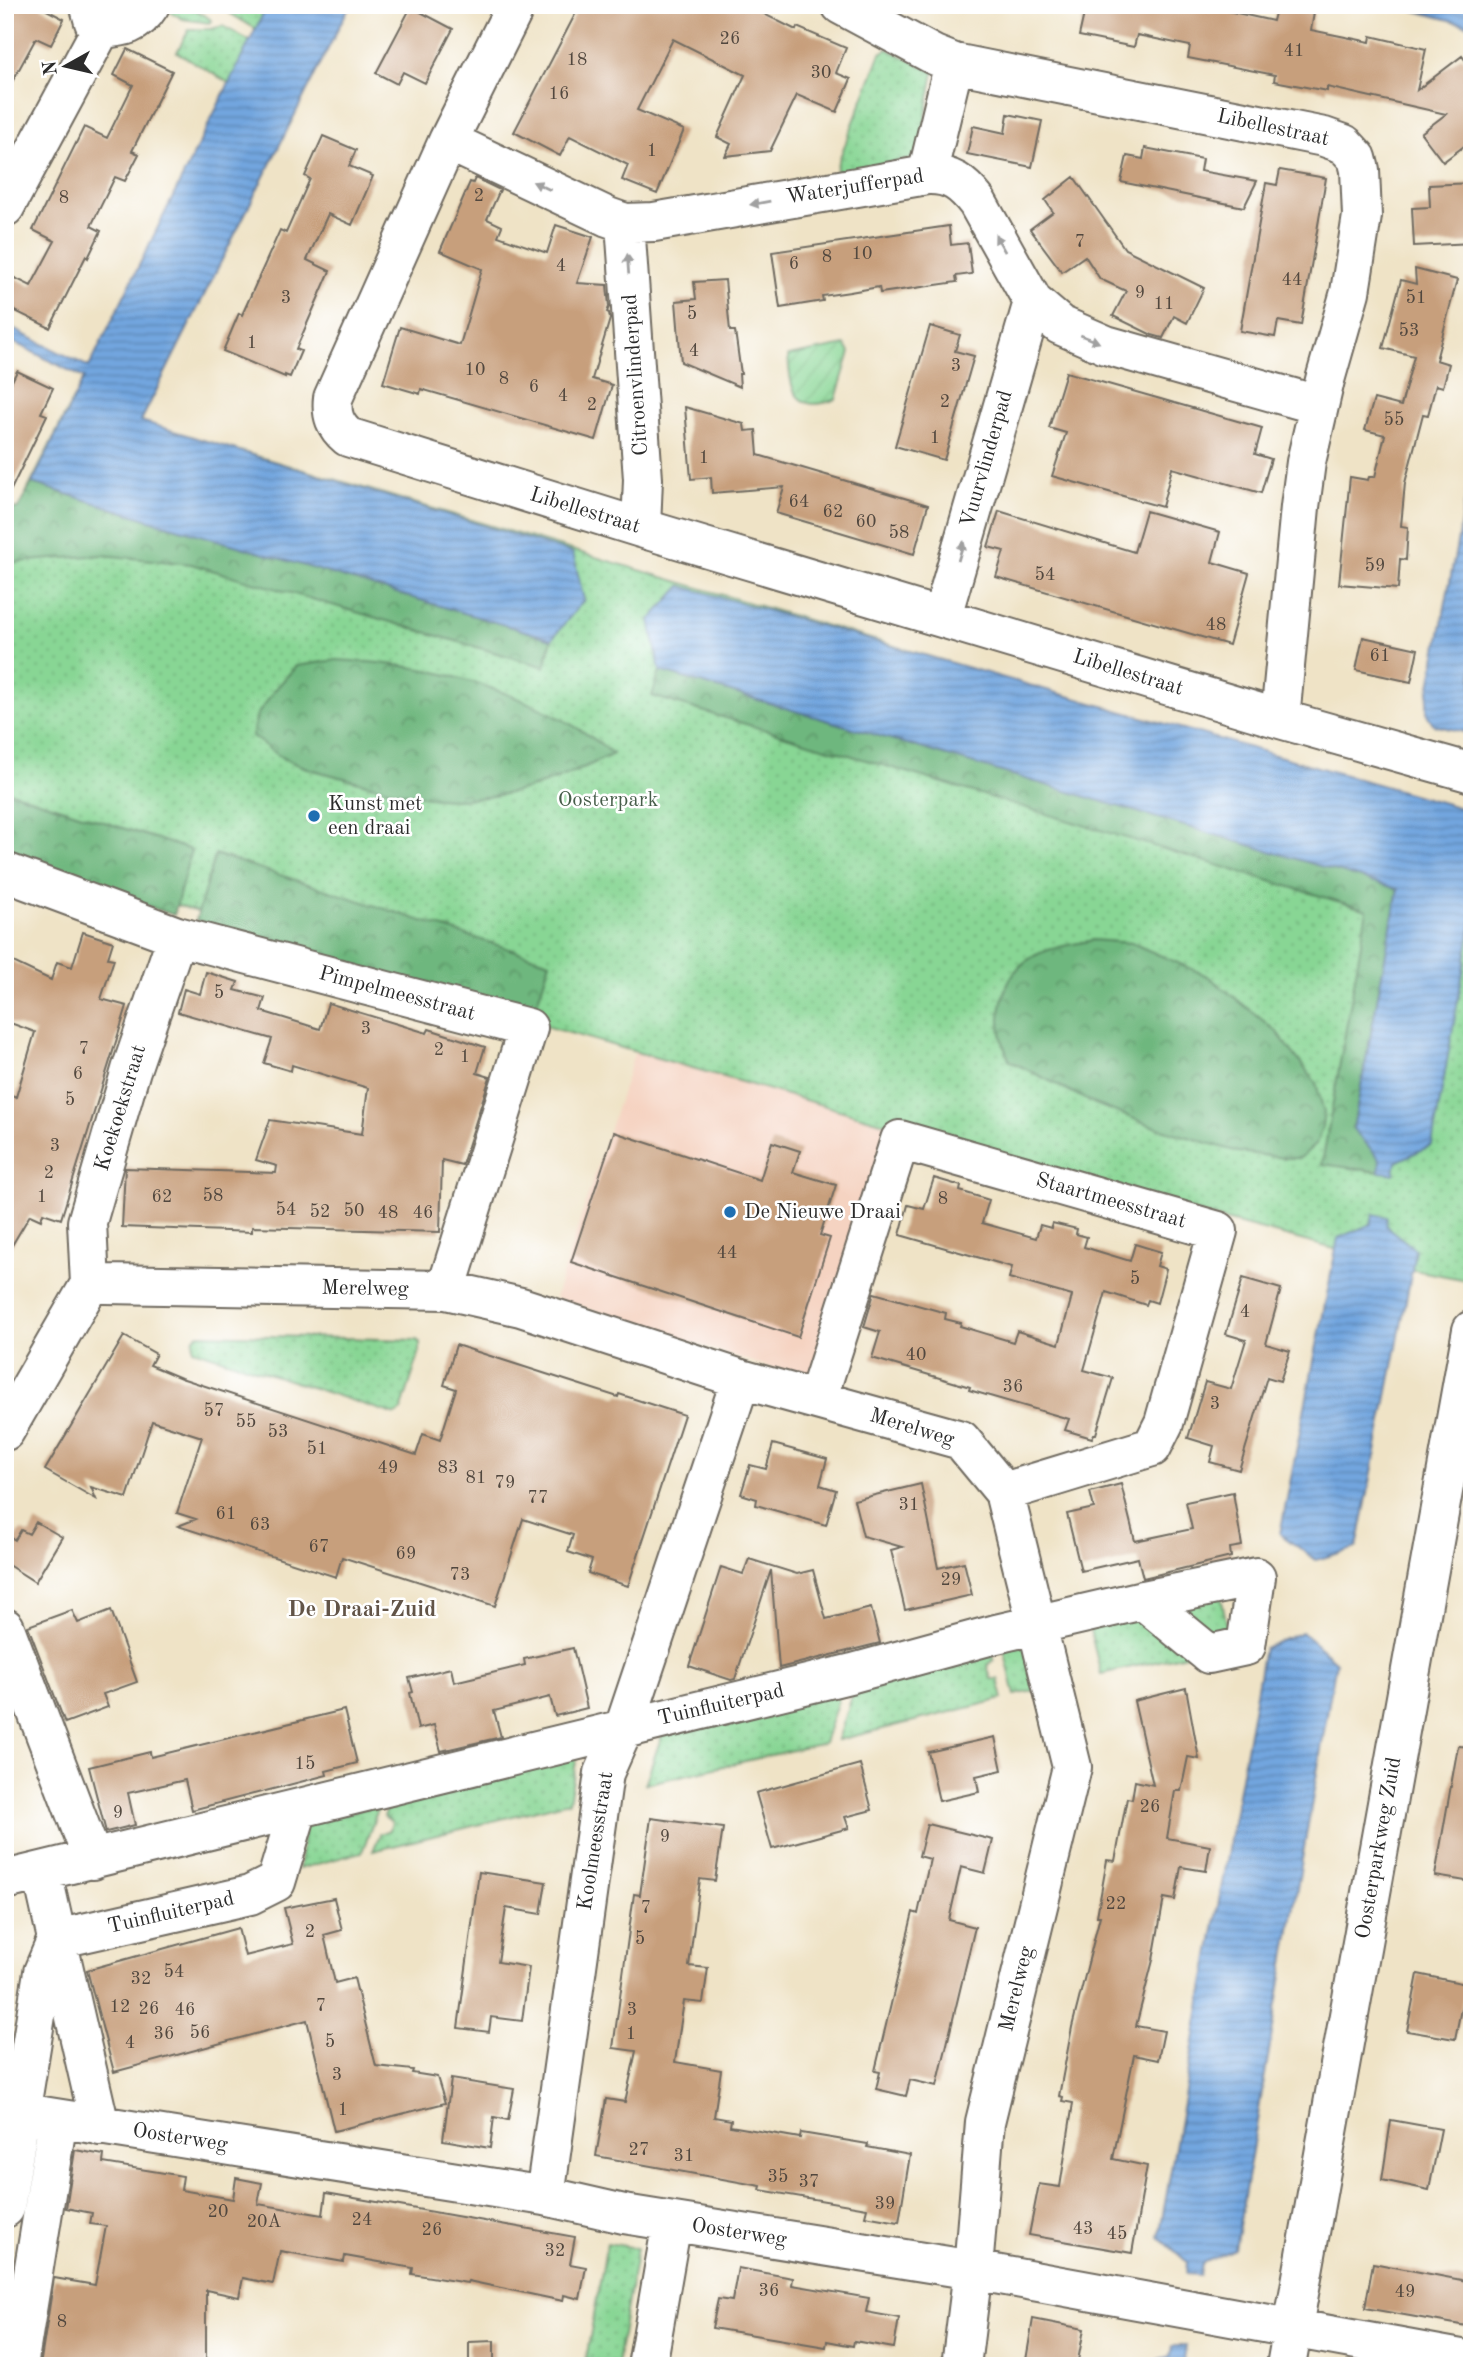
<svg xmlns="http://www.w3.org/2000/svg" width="1477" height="2371" viewBox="0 0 1477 2371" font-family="'Old Standard TT',serif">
	<defs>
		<pattern id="grass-dots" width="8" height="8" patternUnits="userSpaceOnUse" patternTransform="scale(1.75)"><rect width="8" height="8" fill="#88d694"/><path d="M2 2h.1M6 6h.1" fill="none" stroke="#76b880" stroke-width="1.8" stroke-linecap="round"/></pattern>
		<pattern id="forest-crowns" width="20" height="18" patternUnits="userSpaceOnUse" patternTransform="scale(1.75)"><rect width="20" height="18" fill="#6eb77e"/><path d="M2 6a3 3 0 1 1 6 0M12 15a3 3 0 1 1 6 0" fill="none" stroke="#5b9567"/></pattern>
		<pattern id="garden-furrows" width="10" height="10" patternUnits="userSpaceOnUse" patternTransform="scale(1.75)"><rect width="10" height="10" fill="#88d694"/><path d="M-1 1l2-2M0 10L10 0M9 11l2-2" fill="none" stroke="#76b880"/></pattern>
		<pattern id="water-rules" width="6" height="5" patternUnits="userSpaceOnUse" patternTransform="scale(1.75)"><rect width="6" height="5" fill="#72a6df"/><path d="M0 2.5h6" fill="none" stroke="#5e87b5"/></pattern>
	</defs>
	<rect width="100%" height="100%" fill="#fff"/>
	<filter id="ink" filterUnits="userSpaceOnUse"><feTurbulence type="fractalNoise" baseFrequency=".0143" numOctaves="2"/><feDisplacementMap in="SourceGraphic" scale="14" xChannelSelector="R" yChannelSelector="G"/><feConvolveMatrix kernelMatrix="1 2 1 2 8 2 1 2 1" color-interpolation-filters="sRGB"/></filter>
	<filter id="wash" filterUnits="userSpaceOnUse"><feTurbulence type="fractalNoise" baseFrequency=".00686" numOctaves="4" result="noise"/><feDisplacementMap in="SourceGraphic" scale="28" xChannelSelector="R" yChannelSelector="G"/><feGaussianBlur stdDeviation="1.57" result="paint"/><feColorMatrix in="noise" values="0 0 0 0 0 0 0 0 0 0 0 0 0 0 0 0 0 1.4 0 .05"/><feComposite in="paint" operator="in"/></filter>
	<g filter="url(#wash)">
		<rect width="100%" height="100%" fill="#efe3c6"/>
		<path fill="#f5d3c1" d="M635 1051 903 1127 824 1385 555 1298Z"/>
		<path fill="url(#grass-dots)" stroke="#5a8060" stroke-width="2" d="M172 5H188L210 19 211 21 209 23 183 19 169 11Z
			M216 5H256L265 10 256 29Z
			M223 26 250 41 229 83 177 52 189 29H211Z
			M888 49 934 72 918 158 836 172 837 165 881 53Z
			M72 401 1472 818V1281L1414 1270 1225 1220 531 1022 532 1016 5 852V507L18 509Z
			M199 1334 417 1340 420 1343V1351L401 1411 396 1415 193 1349 194 1337Z
			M1219 1587 1231 1644 1151 1602Z
			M1133 1607 1195 1653 1101 1674 1087 1618Z
			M1028 1631 1042 1689 1015 1695 1001 1637Z
			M991 1642 994 1660 987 1665 991 1679H998L1003 1699 838 1740 854 1690Z
			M840 1694 824 1743 645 1784 662 1735Z
			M577 1756 569 1802 373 1851 380 1834 390 1830 392 1822 384 1816 390 1802Z
			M380 1804 362 1852 299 1869 305 1825Z
			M607 2243 637 2248 617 2364 586 2359Z"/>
		<path fill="url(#forest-crowns)" stroke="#4c7154" stroke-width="2" d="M32 483 153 521 552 639 545 667 191 564 102 555 5 563V507L18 509Z
			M336 660C368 662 401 664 432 671 492 685 566 713 613 754 558 781 501 804 438 798 412 796 385 789 359 782 334 775 306 770 283 758 272 752 262 743 252 736L257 715 273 692 296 666Z
			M660 671 1398 889 1353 1129 1381 1159 1379 1172 1322 1164 1367 910 652 696Z
			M5 790 191 850 174 915 5 859Z
			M215 854 550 962 531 1022 196 920Z
			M1093 940 1132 943 1208 976 1276 1031 1316 1083 1324 1112 1322 1127 1316 1144 1300 1158H1285L1238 1152 1158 1128 1095 1104 1010 1061C991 1024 998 971 1040 953 1057 946 1076 944 1093 940Z"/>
		<path fill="url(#garden-furrows)" stroke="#5a8060" stroke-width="2" d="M845 345 850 352 836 399C829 402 822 404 814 404 789 402 790 375 788 356Z"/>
		<path fill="url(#water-rules)" stroke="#4e6885" stroke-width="2" d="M256 5H350L141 421 573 553 584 600 552 639 153 521 32 483 84 378 5 338V325L89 367 265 10Z
			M1393 5H1472V26Z
			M1472 464V734L1434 725 1427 714V702Z
			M681 586 1472 811V922L1432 1145 1396 1162 1394 1174 1379 1172 1380 1159 1353 1129 1398 889 660 671 650 620Z
			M1373 1214 1387 1217 1386 1226 1415 1249 1412 1270 1357 1548 1316 1560 1280 1534 1338 1238 1371 1224Z
			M1302 1632 1336 1662 1235 2249 1202 2263 1200 2275 1186 2274 1187 2262 1159 2237 1264 1648Z
			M1172 2346H1186L1184 2359 1191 2366H1138L1170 2357Z"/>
		<g id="blocks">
			<path fill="#c79f7c" d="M15 5H37L64 19 51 45 36 38 5 95V25Z
				M580 5H746L796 30 797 27 846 48 836 73 851 79 837 112 797 95 770 151 725 156 731 144 717 137 745 75 673 39 637 110 684 130 657 194 622 180 628 165 570 136 560 156 514 132Z
				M1086 5H1201L1273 21 1277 5 1314 13 1311 30 1370 42 1371 36 1426 49 1417 90 1462 56 1472 69V140L1443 162 1421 133 1446 114 1327 87V91L1274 81 1275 75 1188 58 1190 46 1137 35 1134 47 1079 36Z
				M411 7 453 29 425 83 403 72 397 84 376 73Z
				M127 49 172 71 132 151 139 154 125 181 115 177 91 226 101 231 88 258 86 256 50 328 5 306V273L31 286 55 241 33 230 84 127 107 138 133 85 114 75Z
				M1008 114 1042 121 1032 167 967 154 973 126 1005 133Z
				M323 136 356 150 349 166 373 176 352 225 328 214 307 260 330 271 296 349 301 351 290 377 285 375V377L223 351 239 313 242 315 280 230 286 233 310 179 305 176Z
				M1145 148 1202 159 1200 171 1257 181 1244 207 1121 182 1127 156 1143 159Z
				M1280 170 1326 178 1301 325 1278 321 1275 337 1240 331 1266 183 1277 185Z
				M1074 177 1125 249 1204 288 1187 323 1174 316 1163 338 1152 335 1113 316 1126 291 1100 279 1085 256 1062 272 1030 229 1053 212 1045 200Z
				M475 178 500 190 487 219 502 226 498 236 547 253 556 225 593 237 577 283 607 285 609 307 607 312 609 313 610 319 592 379 612 385 596 440 421 389 420 394 383 383 400 327 460 345 482 269 440 251 470 182 473 183Z
				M1472 183V243L1414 246 1412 208 1430 207 1429 185Z
				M949 226 951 245 968 243 972 274 956 276 957 282 880 293 879 287 850 292 822 296 823 301 780 308 772 252Z
				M1415 269 1457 280 1436 360 1449 364 1443 387 1436 385 1428 415 1423 414 1405 483 1401 526 1408 527 1406 560 1400 559 1398 589 1339 584 1350 477 1368 480 1369 477H1375L1385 435 1365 430 1374 399 1401 406 1414 356 1383 348 1401 280 1416 284Z
				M725 280 730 331H735L741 374H739L740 387 681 362 676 301 696 299 694 282Z
				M930 326 960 335 955 351 974 356 944 460 895 446Z
				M17 371 53 388 41 413 47 415 5 502V395Z
				M1066 372 1262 428 1255 454 1271 459 1261 493 1172 468 1162 507 1052 476 1066 433 1049 428Z
				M685 407 744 424 745 431 756 430 758 455 928 505 914 554 776 513 784 487 712 493 711 477 691 479Z
				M999 511 1134 552 1146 511 1220 532 1212 562 1249 573 1229 645 996 577 1004 551 988 547Z
				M1363 637 1418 649 1411 682 1356 670Z
				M83 932 113 942 108 958 114 959 101 999 127 1006 61 1219 43 1213 41 1220 30 1215 5 1257V1092L16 1097 35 1032 5 1021V958L51 980 57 962 72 967Z
				M206 972 238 982 235 990 265 998 261 1011 320 1029 328 1003 427 1033 429 1029 485 1047 477 1073 490 1077 462 1165 442 1160 440 1232 252 1227V1232L122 1227 125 1168 276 1173 277 1166 256 1160 270 1120 362 1134 368 1088 292 1065 291 1071 264 1063 272 1039 178 1012 184 989 200 994Z
				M614 1132 760 1180 772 1142 800 1151 793 1172 836 1185 820 1235 830 1238 798 1337 571 1262Z
				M934 1178 961 1186 960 1191 989 1200 982 1223 1036 1238 1040 1225 1051 1228 1052 1223 1077 1229 1076 1234 1087 1237 1084 1247 1130 1261 1135 1244 1161 1252 1157 1266 1166 1269 1157 1303 1148 1300 1146 1305 1106 1292 1084 1370 1113 1378 1096 1434H1094L1092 1438 1065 1430 1069 1419 969 1390 970 1387 872 1358 880 1332 864 1327 874 1293 946 1313 945 1319 961 1323 960 1326 1013 1342 1017 1331 1059 1344 1072 1296 1009 1278 1012 1267 900 1235 908 1205 924 1209Z
				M1243 1278 1281 1289 1266 1344 1290 1351 1280 1381 1267 1377 1239 1470 1210 1462 1214 1446 1188 1438 1205 1382 1231 1389 1246 1340 1226 1334Z
				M124 1336 156 1354 150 1365 181 1378 416 1455 423 1434 440 1440 456 1389 444 1385 456 1345 618 1397 619 1394 684 1415 628 1586 588 1573 592 1560 568 1552 573 1535 523 1519 495 1606 342 1557 336 1577 178 1526 196 1519 177 1513 202 1437 152 1421 127 1498 91 1487 96 1499 45 1470Z
				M773 1444 827 1459 820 1485 836 1490 826 1525 756 1505 757 1499 741 1494 750 1465 766 1469Z
				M921 1484 938 1568 964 1562 972 1595 905 1610 891 1550 902 1547 863 1536 854 1500Z
				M1121 1484 1135 1541 1192 1529 1186 1502 1233 1492 1242 1546 1230 1548 1231 1557 1143 1578 1138 1558 1081 1571 1067 1514 1094 1508 1090 1492Z
				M36 1522 62 1537 35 1582 5 1563V1534L15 1540 21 1530 29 1534Z
				M749 1559 797 1574 813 1570 826 1619 871 1608 880 1643 779 1668 771 1570 735 1679 731 1680 689 1666 721 1567 743 1574Z
				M72 1610 78 1623 111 1610 137 1682 103 1694 108 1707 65 1723 28 1626Z
				M573 1648 587 1708 555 1716 550 1697 494 1711 501 1737 441 1751 434 1725 418 1729 410 1693 413 1692 409 1678 451 1668 454 1682 525 1665 524 1659Z
				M1186 1688 1199 1759 1188 1757 1181 1791H1175L1167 1838 1210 1846 1206 1871 1181 1867 1175 1900 1164 1898 1153 1960 1136 2026 1164 2031 1158 2060 1134 2055 1113 2159 1147 2166 1132 2253 1029 2235 1039 2184 1060 2187 1073 2103 1062 2101 1063 2097 1059 2096 1072 2027 1100 1916H1097L1107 1860 1115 1861 1127 1798 1132 1799 1135 1781 1153 1785 1134 1701Z
				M344 1710 357 1763 326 1771 327 1775 192 1810 185 1780 128 1793 135 1825 106 1832 89 1767 150 1752 151 1757Z
				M995 1737 1002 1770 976 1776 979 1792 939 1801 928 1752Z
				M1458 1746 1472 1747V1882L1435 1876Z
				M860 1764 872 1810 845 1817 849 1828 772 1849 756 1793Z
				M651 1818 723 1828 715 1881 700 1879 689 1966 708 1968 703 2003 684 2001 675 2062 721 2070 714 2117 731 2120 730 2126 800 2138 801 2133 868 2144 867 2147 910 2155 899 2222 865 2216 867 2208 760 2190 761 2186 596 2156 606 2099 625 2102 636 2051 613 2048 634 1894 640 1895Z
				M927 1824 993 1840 985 1873 961 1867 949 1920 975 1927 937 2086 910 2080 906 2096 876 2089 880 2072 875 2071 913 1912 918 1914 930 1859 919 1856Z
				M479 1872 546 1882 541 1914 506 1908 498 1962 529 1967 522 2021 491 2017 489 2032 458 2028Z
				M334 1898 342 1930 324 1935 335 1983 354 1978 376 2066 413 2070 412 2073 437 2077 445 2103 334 2131 307 2020 114 2072 87 1970 238 1928 245 1956 293 1944 284 1908Z
				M1418 1974 1466 1984 1455 2039 1407 2031Z
				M451 2079 514 2089 508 2120 494 2117 490 2148 443 2140Z
				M1391 2120 1441 2129 1429 2190 1382 2180Z
				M75 2150 104 2155 103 2163 183 2176 181 2190 233 2199 236 2178 262 2183 258 2204 323 2215 326 2193 575 2237 570 2264 586 2267 580 2299 564 2295 563 2301 468 2281 467 2283 412 2274 413 2268 345 2256 344 2262 280 2251 273 2284 243 2278 239 2297 206 2290V2366H40L54 2278 95 2285 106 2226 90 2224 92 2213 66 2208Z
				M1373 2263 1472 2282V2327L1365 2308Z
				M738 2268 793 2278 792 2285 869 2298 866 2312 899 2318 894 2348 854 2341 853 2346 827 2341 826 2347 712 2328 718 2299 732 2301Z
				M1033 2319 1084 2329 1077 2366H1025Z
				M494 2341V2366H469V2342Z"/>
		</g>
	</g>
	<g filter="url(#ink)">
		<use href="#blocks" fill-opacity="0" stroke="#706b61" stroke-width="2"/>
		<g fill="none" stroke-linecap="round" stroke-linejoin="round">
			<defs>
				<path id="minor" d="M516 5 448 141 333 398C331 415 335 426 348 437L641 528 1280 719 1472 773
					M841 5 934 55 954 63 1324 137 1344 144 1357 158 1360 170 1362 216 1350 292 1325 380 1306 462 1300 507 1280 719
					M90 7 94 22 101 29C124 27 137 26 150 5
					M448 141 608 217 625 223 654 222 927 175C951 174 963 184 977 202L1033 302 1060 325 1106 345 1318 405
					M927 175 954 63
					M5 207 101 29
					M625 223 643 479 641 528
					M942 616 1033 302
					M5 872 177 936 528 1028 446 1290
					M90 1284 87 1222 131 1070 177 936
					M817 1400 900 1140 1218 1231 1164 1423 1152 1447 1004 1492
					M5 1431 90 1284H105L446 1290 521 1307 741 1379 961 1440 1004 1492 1072 1767 985 2122 973 2270 961 2366
					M5 1628 93 1860
					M42 1872 57 1939 250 1895 276 1882 298 1809
					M5 1880 853 1673 996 1634 1143 1600 1256 1577 1246 1646 1209 1654 1143 1600
					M57 1939 100 2126
					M5 2110 545 2196 624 2214 973 2270 1472 2361
					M545 2196 604 1773 624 1728 741 1379
					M5 2208 43 1972 57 1939
					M18 2366 58 2119
					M647 2366 672 2222
					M1286 2366 1472 1330"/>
			</defs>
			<use href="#minor" stroke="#706b61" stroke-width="42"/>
			<use href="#minor" stroke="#fff" stroke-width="38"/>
		</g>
		<defs><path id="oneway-solid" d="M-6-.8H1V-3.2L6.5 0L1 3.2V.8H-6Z" transform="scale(1.75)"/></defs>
		<g fill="#a0a0a0">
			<use href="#oneway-solid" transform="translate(542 186) rotate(-155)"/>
			<use href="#oneway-solid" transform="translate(760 203) rotate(170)"/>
			<use href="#oneway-solid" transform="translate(1000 243) rotate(-119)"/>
			<use href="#oneway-solid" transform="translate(628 264) rotate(-94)"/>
			<use href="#oneway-solid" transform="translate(1090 339) rotate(22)"/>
			<use href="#oneway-solid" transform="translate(961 551) rotate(-74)"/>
		</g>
	</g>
	<g fill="#1f6fb2" stroke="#fff" stroke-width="2.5">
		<circle cx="314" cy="816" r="7"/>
		<circle cx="730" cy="1212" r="7"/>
	</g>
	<g text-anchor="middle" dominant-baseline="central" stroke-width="5" stroke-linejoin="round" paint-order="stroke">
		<g font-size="18" fill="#52483f">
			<text x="730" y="39">26</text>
			<text x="1294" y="51">41</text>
			<text x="577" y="60">18</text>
			<text x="821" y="73">30</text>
			<text x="559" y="94">16</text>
			<text x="652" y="151">1</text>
			<text x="479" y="196">2</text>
			<text x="64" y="198">8</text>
			<text x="1080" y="242">7</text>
			<text x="862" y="254">10</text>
			<text x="827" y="257">8</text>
			<text x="794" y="264">6</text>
			<text x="561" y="266">4</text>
			<text x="1292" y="280">44</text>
			<text x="1140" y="293">9</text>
			<text x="286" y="298">3</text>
			<text x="1416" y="298">51</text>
			<text x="1164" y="304">11</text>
			<text x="692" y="314">5</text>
			<text x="1409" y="331">53</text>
			<text x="252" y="343">1</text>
			<text x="694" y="351">4</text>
			<text x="956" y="366">3</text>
			<text x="475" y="370">10</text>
			<text x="504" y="379">8</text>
			<text x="534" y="387">6</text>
			<text x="563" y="396">4</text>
			<text x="945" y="402">2</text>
			<text x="592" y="405">2</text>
			<text x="1394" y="420">55</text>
			<text x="935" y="438">1</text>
			<text x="704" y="458">1</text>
			<text x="799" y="502">64</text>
			<text x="833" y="512">62</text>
			<text x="866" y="522">60</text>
			<text x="899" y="533">58</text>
			<text x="1375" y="566">59</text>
			<text x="1045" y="575">54</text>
			<text x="1216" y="625">48</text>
			<text x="1380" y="656">61</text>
			<text x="219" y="993">5</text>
			<text x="366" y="1029">3</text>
			<text x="84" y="1049">7</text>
			<text x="439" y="1050">2</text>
			<text x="465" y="1057">1</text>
			<text x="78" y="1074">6</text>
			<text x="70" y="1100">5</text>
			<text x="55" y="1146">3</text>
			<text x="49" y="1173">2</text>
			<text x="213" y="1196">58</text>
			<text x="42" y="1197">1</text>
			<text x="162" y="1197">62</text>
			<text x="943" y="1199">8</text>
			<text x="286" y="1210">54</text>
			<text x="354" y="1211">50</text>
			<text x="320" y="1212">52</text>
			<text x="388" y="1213">48</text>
			<text x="423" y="1213">46</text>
			<text x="727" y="1253">44</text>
			<text x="1135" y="1279">5</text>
			<text x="1245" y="1312">4</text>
			<text x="916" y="1355">40</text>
			<text x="1013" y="1387">36</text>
			<text x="1215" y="1404">3</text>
			<text x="214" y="1411">57</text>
			<text x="246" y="1422">55</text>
			<text x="278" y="1432">53</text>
			<text x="317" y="1449">51</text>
			<text x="388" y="1468">49</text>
			<text x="448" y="1468">83</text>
			<text x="476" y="1478">81</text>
			<text x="505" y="1483">79</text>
			<text x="538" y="1498">77</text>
			<text x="909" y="1505">31</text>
			<text x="226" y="1514">61</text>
			<text x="260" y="1525">63</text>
			<text x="319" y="1547">67</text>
			<text x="406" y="1554">69</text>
			<text x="460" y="1575">73</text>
			<text x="951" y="1580">29</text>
			<text x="305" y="1764">15</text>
			<text x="1150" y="1807">26</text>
			<text x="118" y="1813">9</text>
			<text x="665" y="1837">9</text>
			<text x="1116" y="1904">22</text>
			<text x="646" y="1908">7</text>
			<text x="310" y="1932">2</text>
			<text x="640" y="1939">5</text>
			<text x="174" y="1972">54</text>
			<text x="141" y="1979">32</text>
			<text x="321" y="2006">7</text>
			<text x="120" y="2007">12</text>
			<text x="149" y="2009">26</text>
			<text x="185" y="2010">46</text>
			<text x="632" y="2010">3</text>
			<text x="200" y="2033">56</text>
			<text x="164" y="2034">36</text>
			<text x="631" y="2034">1</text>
			<text x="330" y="2042">5</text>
			<text x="130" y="2043">4</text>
			<text x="337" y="2075">3</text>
			<text x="343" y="2110">1</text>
			<text x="639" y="2150">27</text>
			<text x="684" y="2156">31</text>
			<text x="778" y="2177">35</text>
			<text x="809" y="2182">37</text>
			<text x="885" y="2204">39</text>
			<text x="218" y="2212">20</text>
			<text x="362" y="2220">24</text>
			<text x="264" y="2222">20A</text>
			<text x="1083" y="2229">43</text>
			<text x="432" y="2230">26</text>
			<text x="1117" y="2234">45</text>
			<text x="555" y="2251">32</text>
			<text x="769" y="2291">36</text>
			<text x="1405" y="2292">49</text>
			<text x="62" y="2322">8</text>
		</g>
		<g font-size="21" fill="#2b2b2b" stroke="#fff">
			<text transform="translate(1273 128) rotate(12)">Libellestraat</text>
			<text transform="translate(855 187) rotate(-9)">Waterjufferpad</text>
			<text transform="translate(636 375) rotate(-94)">Citroenvlinderpad</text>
			<text transform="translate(987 459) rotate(-74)">Vuurvlinderpad</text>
			<text transform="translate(585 511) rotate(17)">Libellestraat</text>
			<text transform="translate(1128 673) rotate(17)">Libellestraat</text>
			<text transform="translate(397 994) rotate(15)">Pimpelmeesstraat</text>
			<text transform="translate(121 1108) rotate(-73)">Koekoekstraat</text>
			<text transform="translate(1111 1201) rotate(16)">Staartmeesstraat</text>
			<text transform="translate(365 1289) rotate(1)">Merelweg</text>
			<text transform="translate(912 1428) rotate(17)">Merelweg</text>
			<text transform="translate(721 1705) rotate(-13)">Tuinfluiterpad</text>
			<text transform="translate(596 1841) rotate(-81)">Koolmeesstraat</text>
			<text transform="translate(1379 1848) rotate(-80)">Oosterparkweg Zuid</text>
			<text transform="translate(171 1913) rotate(-13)">Tuinfluiterpad</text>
			<text transform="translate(1017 1989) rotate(-76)">Merelweg</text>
			<text transform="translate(180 2138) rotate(9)">Oosterweg</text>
			<text transform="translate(739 2233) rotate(9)">Oosterweg</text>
		</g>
		<g font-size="21" fill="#475e4a" stroke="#fff">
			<text x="608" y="800">Oosterpark</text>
		</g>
		<g font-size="21" fill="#2b2b2b" stroke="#fff" text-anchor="start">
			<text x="328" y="804">Kunst met<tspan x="328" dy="24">een draai</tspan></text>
			<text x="744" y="1212">De Nieuwe Draai</text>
		</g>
		<g font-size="23" font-weight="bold" fill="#625447" stroke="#fff">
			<text x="362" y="1609">De Draai-Zuid</text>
		</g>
	</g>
	<rect width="1477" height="2371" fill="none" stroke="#fff" stroke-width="28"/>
	<g transform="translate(66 66) rotate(262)" stroke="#ffffff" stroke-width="5" paint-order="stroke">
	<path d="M0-5L12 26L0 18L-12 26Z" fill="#2b2b2b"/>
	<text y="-10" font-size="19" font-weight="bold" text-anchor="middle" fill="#2b2b2b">N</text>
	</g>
</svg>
